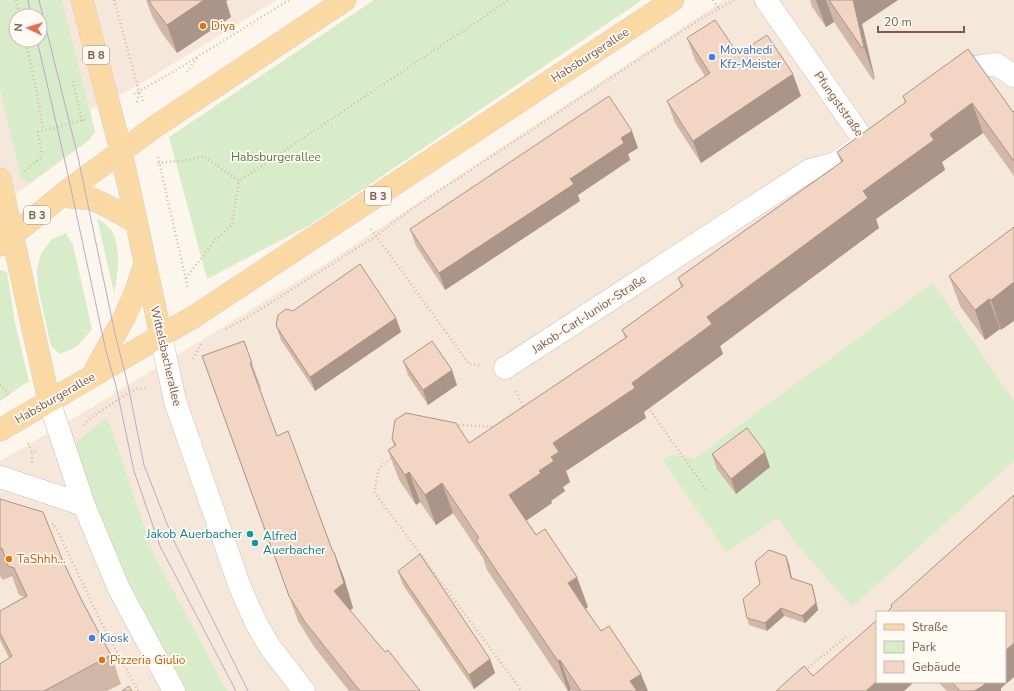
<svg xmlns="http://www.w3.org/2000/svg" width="1014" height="691" viewBox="0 0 1014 691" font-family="'Nunito Sans',sans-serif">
	<rect width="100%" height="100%" fill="#fdf6ec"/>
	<path fill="#f5e8da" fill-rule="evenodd" d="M0 0H277L132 89 90 110 95 132 89 140 0 206ZM16 16H40V40H16Z
		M724 0H1014V691H0V461L86 411 333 259ZM877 612H1005V682H877Z"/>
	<path fill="#d8ecc9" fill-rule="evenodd" d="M0 0H62L95 132 89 140 81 146 30 183 21 178 0 89ZM16 16H40V40H16Z
		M374 0H642L310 225 207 279 169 137Z
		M97 218C102 221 110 227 113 233 121 252 118 273 114 293Z
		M66 233 73 245 92 329 78 346 60 354 51 346 38 288 37 269 41 254 52 239Z
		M0 270 7 272 15 323 29 381 0 401Z
		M933 283 1014 401V461L852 607 792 539 778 518 726 552 663 460 671 455 695 458Z
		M107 417 154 555 227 691H185L126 585 69 448Z"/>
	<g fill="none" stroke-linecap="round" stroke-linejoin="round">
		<defs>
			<path id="minor" d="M766 0 865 142
				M954 78 968 68 996 64 1014 76
				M161 336 175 401 240 587 256 623 270 647 304 691
				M505 368 810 170 836 163 865 142
				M49 401 84 505 119 589 174 691
				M0 477 84 505"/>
			<path id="major" d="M82 0 121 151 161 336
				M0 179 49 401
				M61 196 92 199 109 207 136 222
				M0 245 71 188 156 126 345 0
				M92 376 125 316 135 293 145 264
				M0 430 195 316 673 0"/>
		</defs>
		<use href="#minor" stroke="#d1beb0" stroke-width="23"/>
		<use href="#major" stroke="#dad1cd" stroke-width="23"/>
		<path stroke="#d9b8a5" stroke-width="2.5" stroke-dasharray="1 3" stroke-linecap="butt" d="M16 0 20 16
			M114 0 139 91 144 103
			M713 0 719 8
			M25 40 36 88 43 130
			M187 72 197 58
			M73 81 82 121
			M134 94 178 69 289 0
			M137 102 139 91
			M158 157 188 289
			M158 163 188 160 203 156 239 181 509 0
			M24 171 42 157 38 132 87 119
			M371 229 469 364 480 365
			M186 278 217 238 232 225 239 181
			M226 329 250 316 376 236 410 210 699 20 734 0
			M193 359 201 344
			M0 385 7 392 8 396
			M516 391 524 408
			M648 407 708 492
			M84 425 90 418 130 392 137 389 145 388
			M455 426 458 425 496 427
			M28 443 32 453
			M394 456 379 468 374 492 522 691
			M32 462V453L38 451
			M52 524H54L61 538 101 622 138 691
			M805 670 846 637"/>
		<use href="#minor" stroke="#fff" stroke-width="22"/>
		<use href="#major" stroke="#fbd9a5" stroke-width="22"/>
		<path stroke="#b9a8c9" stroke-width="1" d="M28 0 31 16
			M39 0 78 157 115 334 128 385 144 465 173 539 248 691
			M37 40 66 166 106 351 116 386 134 471 160 546 236 691"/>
	</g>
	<path fill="#d1b7a8" d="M146 0H228L226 1 231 17 177 53 163 35 152 16Z
		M810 0H898L862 24 875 79 873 80 834 22 826 27 812 7Z
		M687 38 738 54 801 96 701 163 675 123 667 101 705 76 695 60Z
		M968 49 1013 112 1014 111V176L983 133 942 162 945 170 876 219 879 228 720 346 723 354 644 412 646 418 566 471 570 482 563 487 565 491 551 501 552 503 526 520 588 607 585 609 601 631 648 691H572L571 690 568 691 487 570 483 558 453 513 436 525 420 502 416 505 399 480 388 450 394 446 392 439 469 443 625 338 622 330 681 287 678 278 841 162 837 152 905 103 903 96Z
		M638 148 628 154 630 160 578 195 580 201 445 290 416 246 410 229Z
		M1014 227 1001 330 1000 329 985 340 960 306 949 276Z
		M293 311 396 318 401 332 315 391 281 340 276 326Z
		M244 341 261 388 260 389 277 436 333 552H334L344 578 353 608 350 611 385 652 420 691H349L315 648 298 621 202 356Z
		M403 361 457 385 428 405 408 375Z
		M712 454 770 467 736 494 717 469Z
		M1014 495V677L1001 688V691H947L938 682H1005V612H887L892 608 891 605Z
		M0 499 62 559 81 599 111 655 121 684 107 691H0L9 658 0 640V611L24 597 19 595 12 576 3 580 0 576Z
		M789 564 792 578 812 585 814 592 818 610 805 623 784 616 767 631 749 625 747 618Z
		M398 571 490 659 495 673 474 689 403 585Z"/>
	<path fill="#aa9588" d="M204 0H228L226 1 231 17 177 53 167 25Z
		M816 0H826L834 22 826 27Z
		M853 0H898L862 24 875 79 864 47Z
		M793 74 801 96 701 163 693 141Z
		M972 103 983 133 942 162 945 170 876 219 879 228 720 346 723 354 644 412 646 418 566 471 570 482 563 487 565 491 551 501 552 503 520 525 509 495 539 471 551 457 553 443 632 383 707 317 863 191 930 134Z
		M632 131 638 148 628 154 630 160 578 195 580 201 445 290 439 273 570 179 621 138Z
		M1014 282V321L1001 330 991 300Z
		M989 299 1000 329 985 340 975 310Z
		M396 318 401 332 315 391 310 377Z
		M452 370 457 385 428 405 423 390Z
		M765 452 770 467 736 494 731 479Z
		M409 472 420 502 416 505 405 475Z
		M442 483 453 513 436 525 425 495Z
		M334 552 344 578 353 608 343 616 334 591Z
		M786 556 789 564 793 585 791 578Z
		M577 577 588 607 579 613 568 583Z
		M812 585 814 592 818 610 805 623 802 616Z
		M781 608 784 616 767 631 765 623Z
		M1014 643V677L1001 688V691H976V690L985 682H1005V651Z
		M490 659 495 673 474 689 469 675Z
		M560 660 571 690 569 691H568L558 661Z
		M641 674 648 691H634L630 681Z
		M877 681V682H914L904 691H866Z"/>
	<path fill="#f3d5c3" stroke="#aa9588" d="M149 0H204L167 25 152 6Z
		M829 0H853L864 47 862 48Z
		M715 20 738 54 767 35 793 74 693 141 667 101 710 73 687 38Z
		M968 49 1013 112 1014 111V161L972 103 930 134 934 140 863 191 868 198 707 317 712 324 632 383 635 388 553 443 559 452 551 457 554 461 539 471 541 473 509 495 536 535 545 529 577 577 568 583 584 607 601 631 609 626 641 674 630 681 637 691H581L560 660 558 661 496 570 476 540 479 538 442 483 425 495 409 472 405 475 388 450 396 445 392 439 395 420 406 413 456 423 469 443 627 337 622 330 683 286 678 278 843 161 837 152 906 102 903 96Z
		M609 96 632 131 621 138 624 143 570 179 574 184 439 273 410 229Z
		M1014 227V282L991 300 989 299 975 310 949 276Z
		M360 264 396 318 310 377 276 326 278 315 286 309 293 311Z
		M244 341 252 363H250L277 436 288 431 333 552H334L344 583 334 591 385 652 388 650 420 691H360L305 622 289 596 202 356Z
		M432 341 452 370 423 390 403 361Z
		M747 428 765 452 731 479 712 454Z
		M1014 495V643L1005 651V612H887L892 607 891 605Z
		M0 499 43 512 62 559 81 599 111 655 44 691H0V664L12 656 0 633V611L27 596 14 568 8 566 2 548 0 549Z
		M769 550 786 556 791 578 812 585 816 603 802 616 781 608 765 623 747 618 743 599 760 584 755 562Z
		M420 554 490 659 469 675 398 571Z
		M877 620V681L866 691H776L804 666 813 676Z
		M952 682H985L984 685 976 690 973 691H960Z
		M129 686 132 691H122Z"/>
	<g fill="#e8710a" stroke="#fffaf3" stroke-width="1.5">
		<circle cx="203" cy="26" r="4"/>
		<circle cx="9" cy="559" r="4"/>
		<circle cx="102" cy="660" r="4"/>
	</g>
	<g fill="#3f7fe0" stroke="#fffaf3" stroke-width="1.5">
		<circle cx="712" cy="57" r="4"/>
		<circle cx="92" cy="638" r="4"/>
	</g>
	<g fill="#0f9aa8" stroke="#fffaf3" stroke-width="1.5">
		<circle cx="250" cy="534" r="4"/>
		<circle cx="255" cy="543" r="4"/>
	</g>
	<g text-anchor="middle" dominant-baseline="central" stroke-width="3.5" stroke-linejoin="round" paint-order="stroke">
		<g fill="#fffaf3" stroke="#a28b7f" stroke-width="1">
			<rect x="83" y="46" width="26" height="18" rx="3"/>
			<rect x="365" y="187" width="26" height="18" rx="3"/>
			<rect x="24" y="206" width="26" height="18" rx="3"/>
		</g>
		<g font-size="11" font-weight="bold" fill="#7a5c4d">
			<text x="96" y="55">B 8</text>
			<text x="378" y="196">B 3</text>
			<text x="37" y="215">B 3</text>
		</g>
		<g font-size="12" fill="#c56008" stroke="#fffaf3" text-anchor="start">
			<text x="211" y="26">Diya</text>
			<text x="17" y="559">TaShhh...</text>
			<text x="110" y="660">Pizzeria Giulio</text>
		</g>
		<g font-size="12" fill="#366cbe" stroke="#fffaf3" text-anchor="start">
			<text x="720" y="50">Movahedi<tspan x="720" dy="14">Kfz-Meister</tspan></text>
			<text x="100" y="638">Kiosk</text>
		</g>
		<g font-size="12" fill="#7a5c4d" stroke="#fffaf3">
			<text transform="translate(590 55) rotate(-33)">Habsburgerallee</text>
			<text transform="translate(839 104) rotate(55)">Pfungststraße</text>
			<text transform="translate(589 314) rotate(-33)">Jakob-Carl-Junior-Straße</text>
			<text transform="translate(166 356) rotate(77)">Wittelsbacherallee</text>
			<text transform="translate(55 398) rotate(-30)">Habsburgerallee</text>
		</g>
		<g font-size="12" fill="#537a41" stroke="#fffaf3">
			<text x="276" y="157">Habsburgerallee</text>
		</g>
		<g font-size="12" fill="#0d838f" stroke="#fffaf3" text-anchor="end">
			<text x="242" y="534">Jakob Auerbacher</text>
			<text x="263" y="536" text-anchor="start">Alfred<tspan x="263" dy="14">Auerbacher</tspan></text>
		</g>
	</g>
	<rect x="876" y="611" width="130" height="72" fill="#fffaf3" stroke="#cabbb1"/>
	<rect x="884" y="624" width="20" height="6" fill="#fbd9a5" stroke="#cabbb1"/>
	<text x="912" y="631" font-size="12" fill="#7a5c4d">Straße</text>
	<rect x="884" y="641" width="20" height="12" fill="#d8ecc9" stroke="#cabbb1"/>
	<text x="912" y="651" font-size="12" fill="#7a5c4d">Park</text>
	<rect x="884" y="661" width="20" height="12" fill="#f3d5c3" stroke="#cabbb1"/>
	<text x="912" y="671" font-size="12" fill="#7a5c4d">Gebäude</text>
	<g transform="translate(28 28) rotate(274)"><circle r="19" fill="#fffaf3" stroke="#cabbb1"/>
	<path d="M0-3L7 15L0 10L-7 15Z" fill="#e76f51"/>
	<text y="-6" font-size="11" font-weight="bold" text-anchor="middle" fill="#7a5c4d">N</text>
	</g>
	<path d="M878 26v6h86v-6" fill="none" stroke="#7a5c4d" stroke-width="2"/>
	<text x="884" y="26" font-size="12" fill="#7a5c4d" stroke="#fffaf3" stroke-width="3" paint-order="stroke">20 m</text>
</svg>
